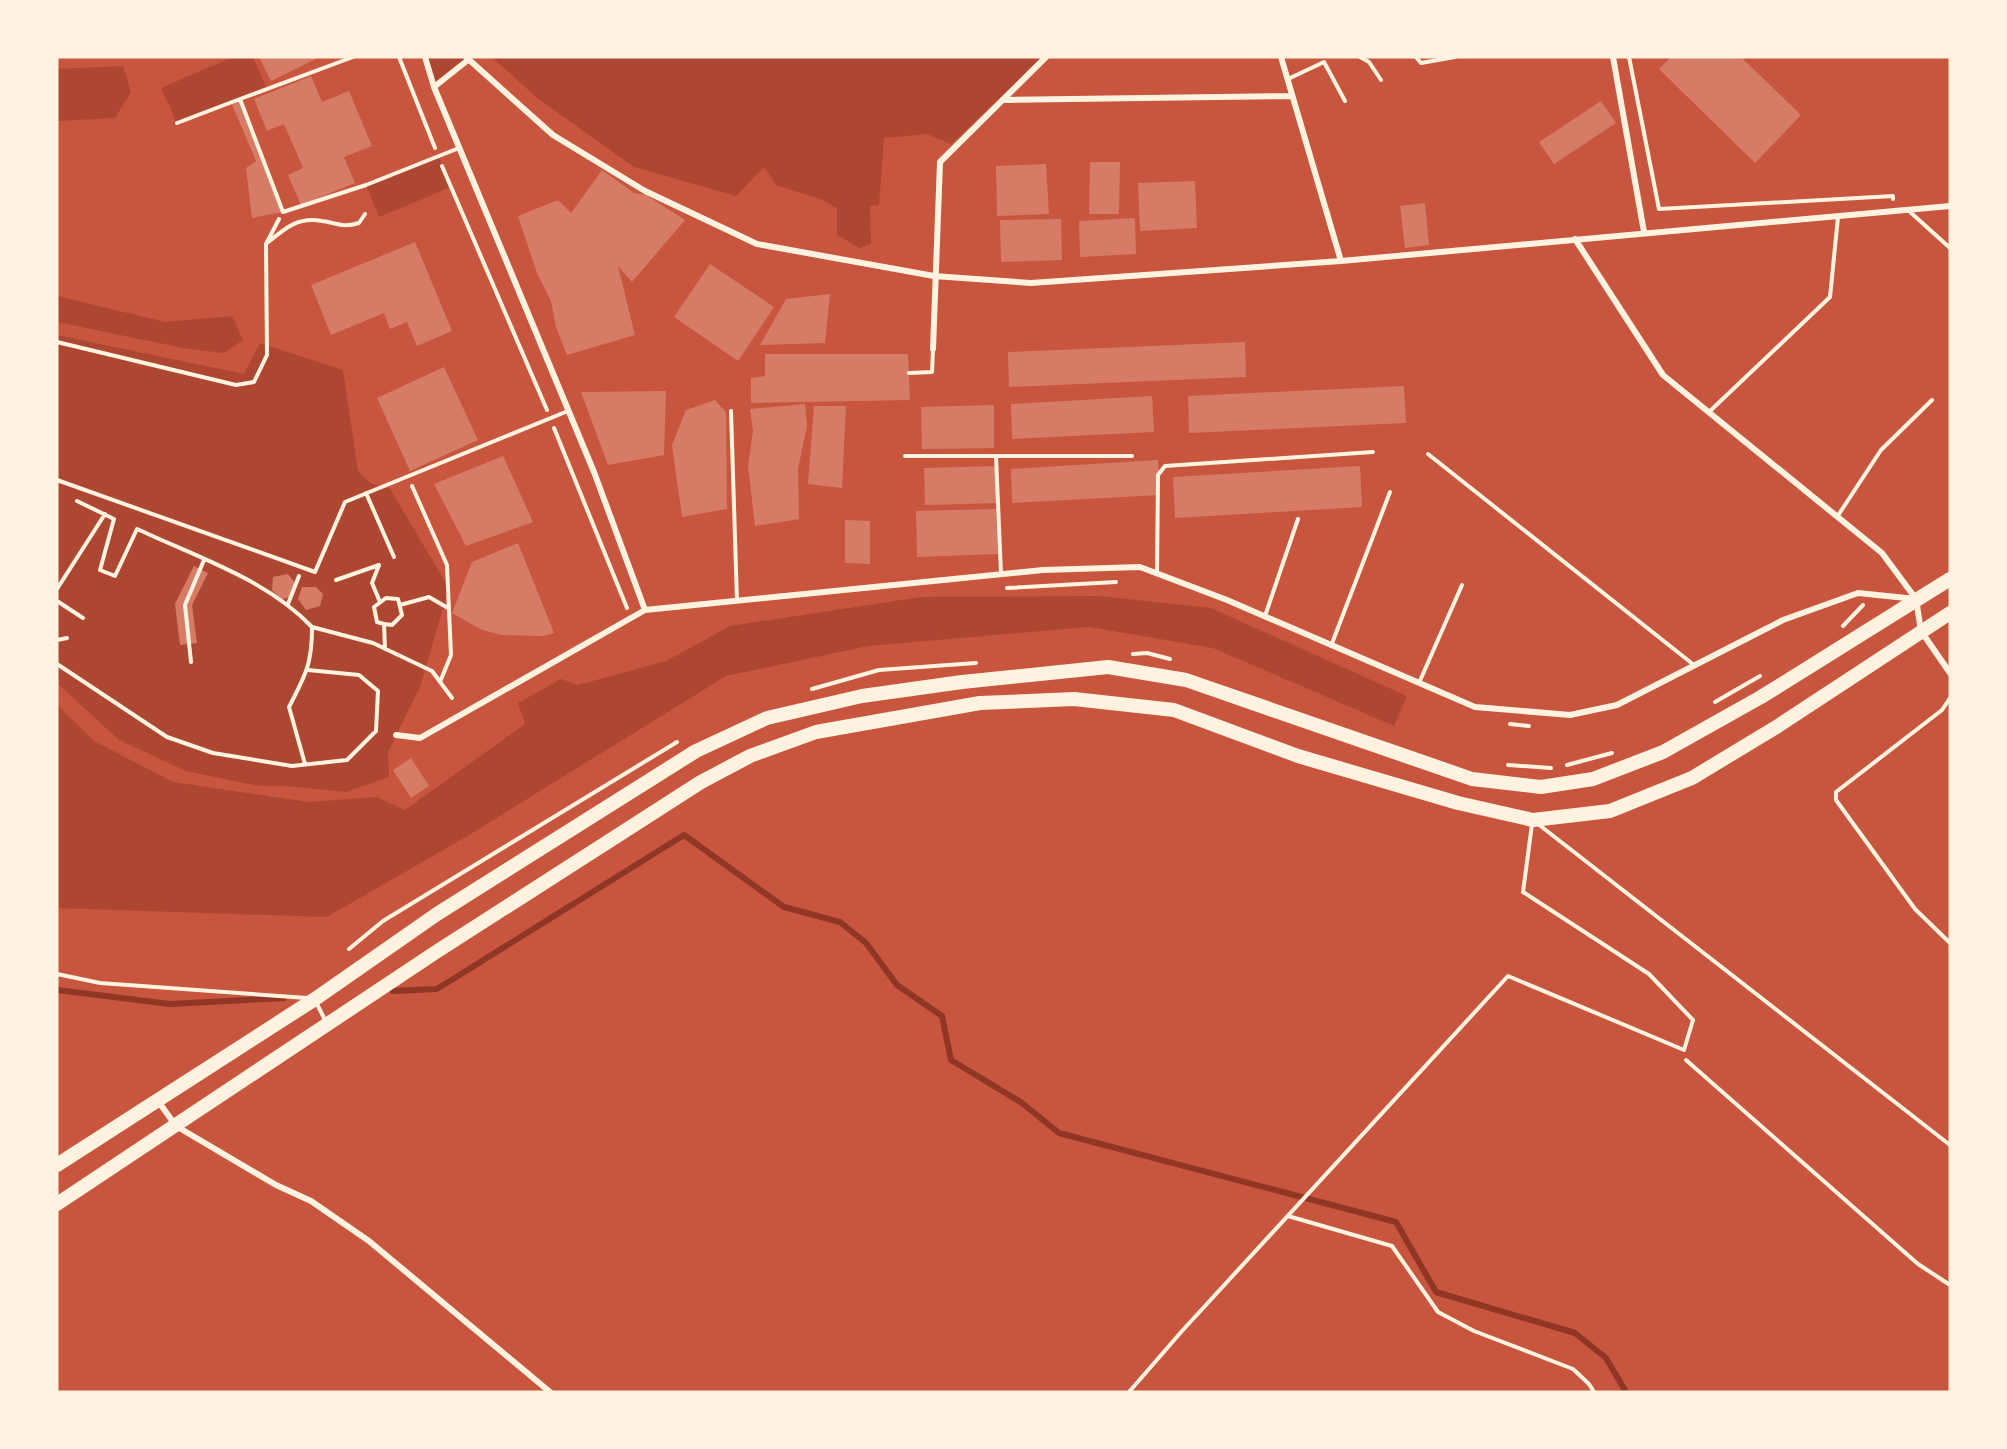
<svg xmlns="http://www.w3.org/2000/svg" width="2007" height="1449" viewBox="0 0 2007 1449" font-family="Inter,sans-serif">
	<rect width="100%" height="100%" fill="#c8553d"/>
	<path fill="#ae4732" d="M233 57H253L266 87 177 123 161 88Z
		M425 57H465L468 60 434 87Z
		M492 57H1044L951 144 927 134 884 138 879 205 870 206 871 244 860 248 837 235V208L820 199 776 185 764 167 736 196 634 167 537 98Z
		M123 66 131 92 115 118 57 121V69Z
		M438 156 451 187 379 217 366 185Z
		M57 296 165 322 232 316 243 340 224 353 188 349 57 322Z
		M57 335 244 374 260 343 343 370 358 471 370 483 390 489 449 588 420 687 388 752 389 777 346 792 286 786H258L186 771 119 740 57 683Z
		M1099 596 1211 608 1407 696 1394 726 1213 648 1089 627 868 646 726 676 469 835 327 917 57 908V705L94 741 173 782 309 802 377 797 405 810 525 724 518 703 561 679 578 685 666 661 730 626 921 597Z"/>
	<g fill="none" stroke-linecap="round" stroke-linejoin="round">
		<path stroke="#8f3625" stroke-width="6" d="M57 990 170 1004 284 998
			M393 991 437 989 684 835 784 907 840 922 866 943 897 985 942 1016 951 1060 1022 1103 1059 1133 1396 1222 1436 1292 1575 1333 1606 1358 1626 1392"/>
	</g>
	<path fill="#d67c66" d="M259 57H320L271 81Z
		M1671 57H1741L1801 115 1755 163 1659 69Z
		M311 76 322 102 349 91 372 146 344 157 355 183 301 205 288 175 303 168 284 124 267 131 254 99Z
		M240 99 283 212 252 218 246 168 256 161 231 102Z
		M1601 101 1616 123 1554 164 1539 142Z
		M1090 162H1120L1119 214H1089Z
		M1046 164 1049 214 997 216 996 166Z
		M602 170 634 193 646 195 685 220 632 282 618 266 635 335 567 355 556 327 551 301 537 273 518 216 558 200 571 213Z
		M1195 181 1197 228 1140 231 1138 183Z
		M1425 203 1429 245 1405 248 1400 206Z
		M1135 218 1136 254 1080 257 1079 221Z
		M1061 219 1062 260 1001 262 1000 220Z
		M415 242 452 331 417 346 407 322 390 329 384 313 331 335 311 285Z
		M710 264 774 307 738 361 674 317Z
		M830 294 825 343 760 345 786 299Z
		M1245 342 1246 377 1009 387 1008 352Z
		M765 354H908L910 400 751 403V378L765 376Z
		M444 367 478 440 410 471 377 398Z
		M1404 386 1406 423 1189 433 1188 396Z
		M666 391 664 455 608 465 581 392Z
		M1152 396 1154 432 1012 439 1011 404Z
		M715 400 726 412 727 509 682 517 672 445 686 410Z
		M805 404 807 426 798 469 799 519 755 526 748 466 753 431 750 409Z
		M994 405V448L922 449 921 407Z
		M814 406H846L842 488 808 484Z
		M503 456 533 522 466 546 434 484Z
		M1158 460 1160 495 1012 503 1011 469Z
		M997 466 998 503 925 505 924 468Z
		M1360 466 1362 507 1175 518 1173 477Z
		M996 509 998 554 917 557 916 511Z
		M845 520 870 521V564L845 563Z
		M518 543 554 633 544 636 502 635 482 630 452 613 472 562Z
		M194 566 208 573 192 605 197 643 180 645 175 604Z
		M288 574 296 584 292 596 281 600 272 590 273 577Z
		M302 587H316L323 594 320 606 306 610 298 599Z
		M411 758 429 786 411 798 393 770Z"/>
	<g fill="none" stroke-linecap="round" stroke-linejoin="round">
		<path stroke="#fff3e0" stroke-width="4" d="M399 57 435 148
			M1360 57 1369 62 1381 80
			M1416 57 1421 63 1455 57
			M1629 57 1659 209 1893 196V199
			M442 166 547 410
			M266 244C284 229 298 216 322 221 337 223 343 228 359 223L365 214
			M57 342 236 385 254 382 267 355 266 244 279 219
			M554 428 627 608
			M412 486 447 565 451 655 440 682
			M77 501 114 519 100 570 115 576 137 529C197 557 266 579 312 627 312 664 306 674 289 707L305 764
			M336 580 379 565 372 583 380 602
			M1007 588 1116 582
			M57 589 105 514
			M57 601 83 618
			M288 604 299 576
			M400 605 429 597 448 608
			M384 624 377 622 374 607 386 598 398 599 402 615 392 625 384 624 385 649
			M1843 626 1863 605
			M312 627 373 643 432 671 452 698
			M57 640 67 638
			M1133 654 1147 653 1170 659
			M191 662 185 605 204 560
			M57 664 167 737 213 753 292 766 347 760 376 731 378 691 359 675 308 670
			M812 689 879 670 976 663
			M1715 702 1760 676
			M1510 724 1529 726
			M1508 765 1551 768
			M1567 765 1612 753
			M349 949 383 921 677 742
			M1686 1060 1918 1264 1950 1285"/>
		<path stroke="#fff3e0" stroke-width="4" d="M353 57 240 99 283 212 366 185 459 148
			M1288 79 1324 62 1345 101
			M177 123 240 99
			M1909 211 1950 248
			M909 373 932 372 933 349
			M731 411 737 601
			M1709 412 1830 297 1838 217
			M1428 454 1694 665
			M905 456H1132
			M996 456 1001 574
			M57 480 315 572 345 502 568 411
			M366 493 394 557
			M1837 517 1881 450 1932 400
			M1157 574 1158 475 1165 466 1373 452
			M1265 616 1298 519
			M1331 646 1390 492
			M1419 683 1462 585
			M1950 698 1942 710 1836 792V800L1915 909 1950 943
			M1538 824 1950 1145
			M57 974 100 983 307 998
			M316 1002 326 1022
			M1288 1216 1392 1246 1438 1312 1474 1331 1573 1369 1589 1384 1594 1392
			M1129 1392 1182 1331 1508 976 1684 1050 1693 1020 1649 974 1523 892 1532 824"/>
		<path stroke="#fff3e0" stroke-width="6" d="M425 57 434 87 594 472 645 610
			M466 57 553 135 645 191 757 244 934 276 1031 283 1341 261 1950 206
			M1281 57 1341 261
			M1613 57 1644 232
			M434 87 468 60
			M1004 100 1292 96
			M1575 239 1663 375 1882 553 1916 599
			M933 349 940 162 1046 57
			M396 735 420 738 645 610 1043 570 1140 567 1227 600 1475 707 1570 715 1617 705 1783 620 1858 593 1916 599 1921 631 1950 673
			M158 1101 176 1126 276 1185 311 1201 369 1241 550 1392"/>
		<path stroke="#fff3e0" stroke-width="14" d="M57 1165 315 999 437 914 696 751 767 718 862 696 962 682 1108 667 1186 680 1472 779 1541 787 1593 779 1663 752 1761 697 1950 579
			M57 1204 436 952 701 782 750 756 816 732 980 703 1074 699 1174 710 1298 756 1458 803 1533 820 1610 811 1692 778 1778 726 1950 613"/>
	</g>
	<rect width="2007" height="1449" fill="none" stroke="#fff3e0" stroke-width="117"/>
</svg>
